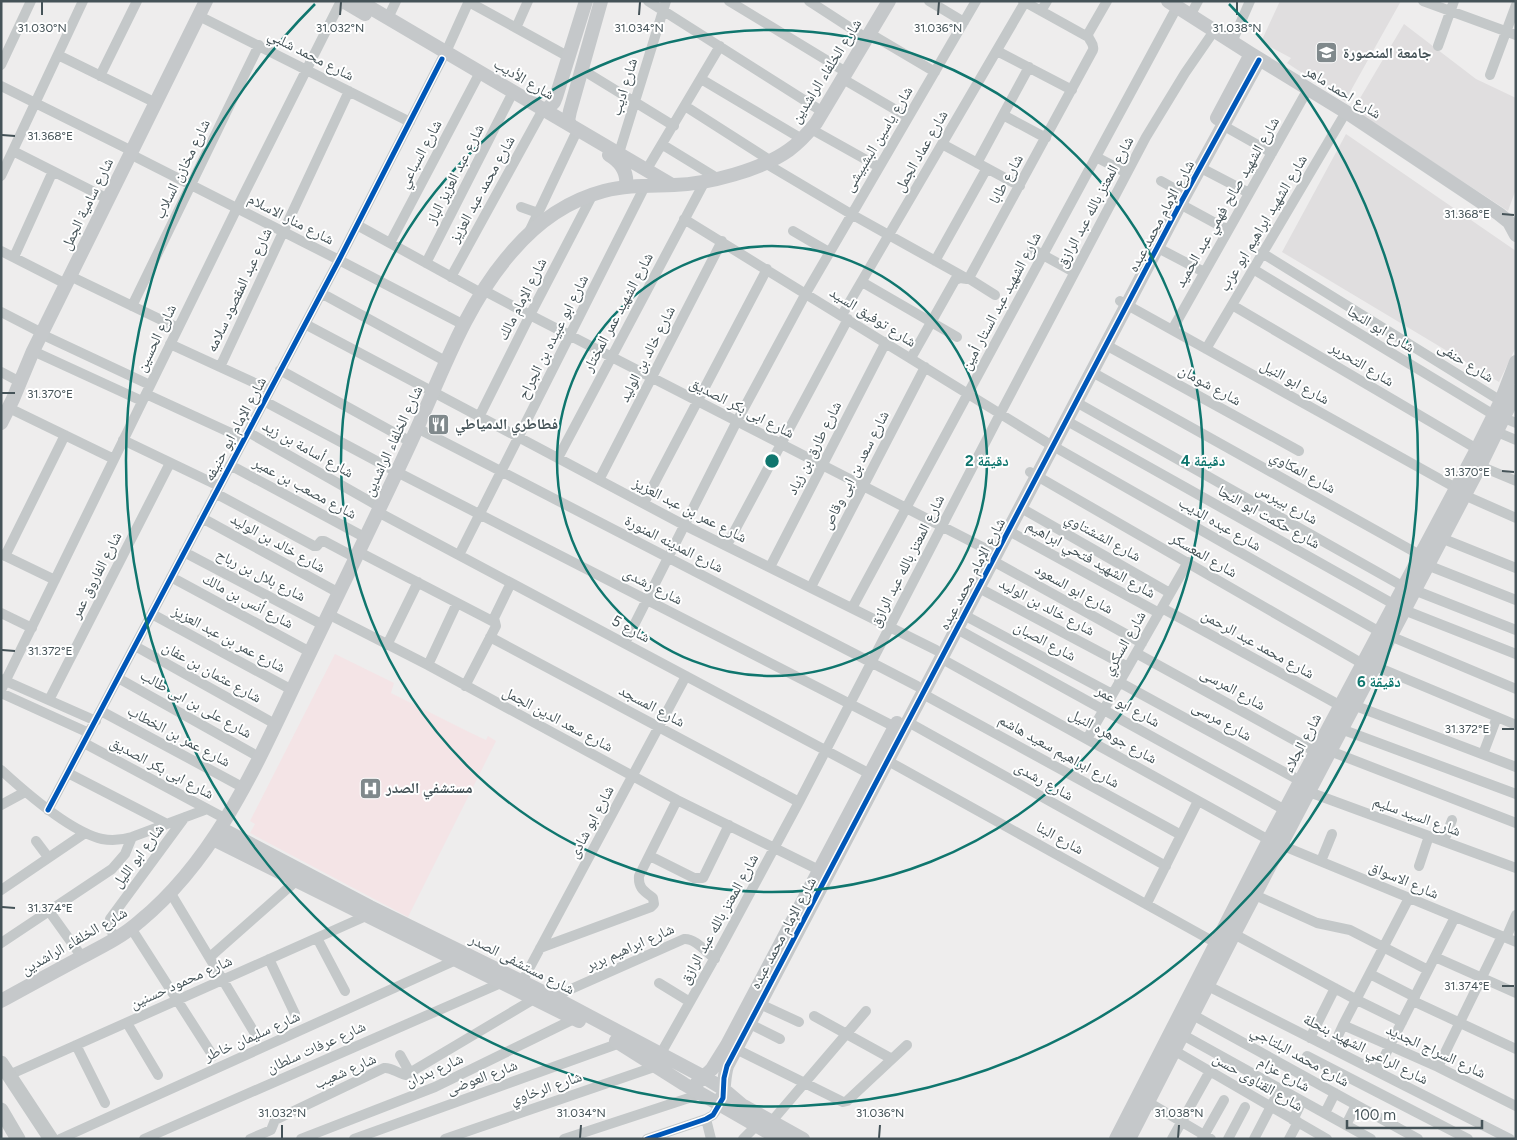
<svg xmlns="http://www.w3.org/2000/svg" width="1517" height="1140" viewBox="0 0 1517 1140" font-family="Figtree,'Noto Naskh Arabic',sans-serif">
	<rect width="100%" height="100%" fill="#eeeded"/>
	<path fill="#e0dedf" d="M1280 1H1401L1345 101 1287 63 1291 58 1261 42Z
		M1404 24 1476 79 1516 98V189L1508 211 1353 110Z
		M1346 134 1516 251V347L1499 382 1282 252Z"/>
	<path fill="#f4e4e6" d="M335 654 394 683 391 693 471 733 486 740 488 736 496 741 408 917 250 833 255 824 250 821Z"/>
	<g fill="none" stroke-linecap="round" stroke-linejoin="round">
		<path stroke="#c4c8c9" stroke-width="10" d="M648 1 823 112
			M729 1 846 72
			M809 1 866 38
			M929 1 964 22
			M1023 1 1088 37
			M1423 1 1516 35
			M469 2 569 57
			M1041 11 1047 1
			M199 16 410 122
			M1190 16 1198 1
			M388 18 396 1
			M516 28 528 1
			M869 33 935 72
			M1232 42 1250 1
			M1438 46 1454 1
			M997 51 1072 90
			M446 52 469 1
			M58 55 156 103
			M1 65 31 1
			M581 69 674 126
			M1490 75 1516 5
			M100 76 137 1
			M701 79 802 139
			M843 79 908 117
			M1 86 132 151
			M685 106 771 161
			M1003 115 1046 138
			M1224 126 1272 153
			M811 129 879 167
			M942 144 1020 186
			M663 145 717 178
			M13 151 108 199
			M619 153 666 1
			M130 154 339 260 464 325
			M1096 157 1127 173
			M765 163 851 214 966 278
			M977 163 1029 67
			M1201 168 1249 193
			M647 169 720 46
			M1 176 83 1
			M1161 181 1179 191
			M1180 204 1228 230
			M521 207 538 213
			M684 219 1046 442 1380 632
			M357 225 481 293
			M530 230 575 135
			M793 231 829 252
			M390 243 477 78
			M1158 248 1204 272
			M1032 249 1074 272
			M1 251 66 284
			M1262 253 1501 401
			M14 257 53 171
			M935 261 987 168
			M426 263 510 98
			M1253 269 1494 415
			M70 276 178 328
			M451 277 540 115
			M968 278 995 295
			M862 282 957 337
			M483 290 530 315 988 550
			M321 293 447 362
			M1120 301 1456 488
			M1232 305 1477 449
			M132 306 259 45
			M1 312 42 333
			M842 315 1025 2
			M305 324 684 525 936 650
			M1172 330 1308 89
			M41 334 150 385
			M170 344 270 390
			M1106 345 1299 451
			M1206 349 1346 112
			M33 351 142 401
			M911 358 955 280 960 278 967 279 970 276 1093 50C1095 43 1088 41 1088 34L1107 1
			M220 367 349 91
			M280 370 411 442
			M1 372 20 382
			M1092 372 1420 555
			M146 394 244 439
			M264 401 397 472 895 727
			M1076 402 1404 587
			M9 408 114 459
			M479 417 530 315 593 194
			M1504 418 1516 423
			M1067 421 1404 610 1516 654
			M417 428 917 686
			M248 432 380 507
			M1497 432 1516 440
			M123 440 219 486
			M558 458 705 181
			M230 465 366 538
			M1480 466 1516 481
			M1030 472 1363 664
			M599 480 722 241
			M215 493 314 546H317L321 541H324L356 558
			M1464 495 1516 518
			M644 503 767 269
			M1021 508 1170 593
			M378 512 870 774
			M202 518 339 593
			M1009 531 1159 613
			M1441 538 1516 568
			M727 545 848 319
			M184 552 323 625
			M359 552 494 622
			M1 554 55 580
			M459 555 645 186
			M5 556 65 435
			M993 561 1142 643
			M1427 565 1516 600
			M770 567 886 342
			M171 577 310 652
			M811 587 925 367
			M979 588 1128 667
			M1414 590 1516 630
			M852 608 1177 7
			M1162 608 1341 706
			M1 613 32 628
			M152 614 292 690
			M328 614 428 665 677 800 819 870
			M964 615 1112 694
			M957 629 1285 810
			M1390 636 1516 689
			M490 637 799 802
			M625 643 737 421 806 293 976 1
			M387 645 418 582
			M135 646 275 724
			M1136 653 1316 752
			M942 659 1269 840
			M428 665 457 603
			M1375 666 1516 725
			M118 678 259 757
			M1 679 96 721
			M1119 682 1306 784
			M465 686 496 626 494 618 511 583
			M1 690 237 208 341 1
			M1 693 89 733
			M923 694 1181 835
			M49 700 170 463
			M1348 703 1516 767
			M101 711 244 788
			M908 722 1166 866
			M1341 729 1516 794
			M1087 739 1188 562
			M84 743 226 819
			M1330 751 1516 823
			M1483 754 1497 717
			M888 761 1216 943
			M1 770C25 792 70 832 102 839 112 841 122 840 132 837L207 809
			M68 773 167 824
			M1309 792 1516 868
			M1 805 25 792
			M48 810 339 260 442 59
			M36 841 48 857
			M1444 841 1452 820
			M1281 845 1516 942
			M650 856 694 878H703L729 825
			M1321 861 1332 834
			M1419 866 1429 836
			M1 890 85 833
			M170 892 254 1032
			M1255 895 1317 923 1350 930 1428 970
			M1147 903 1198 801
			M49 911 82 957
			M131 928 213 1056
			M1234 934 1357 1000 1402 1022
			M317 938 345 991
			M1506 938 1516 915
			M117 939 109 928 110 919 185 817
			M1 943 112 869 125 854 132 837
			M540 948 651 907 654 904 653 898C644 891 638 888 639 876L677 800
			M210 957 296 881
			M1435 957 1516 993
			M269 959 295 1014
			M1370 974 1415 997
			M522 982 686 676
			M659 983 690 1002
			M1208 986 1510 1139
			M553 997 684 939C695 938 706 952 715 959
			M1413 1001 1516 1049
			M760 1004 799 1022
			M1193 1015 1418 1139
			M814 1016 892 1059
			M127 1023 158 1075
			M750 1024 780 1039
			M1343 1025 1438 1067 1516 1106
			M1183 1035 1371 1139
			M1310 1038 1335 988
			M76 1045 105 1103
			M736 1049 843 1102 847 1101 907 1045
			M1332 1049 1343 1025 1409 898
			M1175 1051 1327 1139
			M400 1055 410 1073
			M660 1055 722 945 799 802 1000 414 1146 137 1185 73 1214 31
			M1307 1056 1468 1139
			M1438 1067 1502 936
			M1377 1071 1455 917
			M9 1075 366 916
			M1148 1102 1211 1139
			M1325 1113 1335 1093
			M706 1119 711 1139
			M1293 1120 1302 1101
			M772 1121 866 1011
			M1346 1125 1356 1105
			M60 1139 456 960
			M144 1139 501 983
			M250 1139 271 1130 275 1120 384 1068C392 1067 398 1074 406 1075L534 999
			M301 1139 435 1087 574 1019
			M354 1139 620 1043
			M445 1139 657 1066
			M564 1139 701 1094
			M647 1139 706 1119 713 1115 720 1105
			M743 1139 757 1125
			M1172 1139 1210 1071
			M1202 1139 1224 1100
			M1228 1139 1245 1107
			M1254 1139 1280 1089
			M1289 1139 1298 1122"/>
		<path stroke="#c5c8ca" stroke-width="14" d="M343 1 365 14
			M359 1 672 185
			M1168 1 1251 54 1346 112 1499 214 1509 222 1516 235
			M546 110 554 102 556 97 586 1
			M1217 118 1251 54
			M570 124 568 121 570 111 601 1
			M609 155C621 162 628 172 626 187
			M1 423 13 399 33 351 206 1
			M220 828 370 907 553 997 704 1077 722 1088 742 1105 803 1139
			M213 839 579 1021
			M1 1001C28 986 54 972 80 958 101 947 122 937 140 921 220 855 260 756 304 665 339 592 375 519 409 446 439 382 463 308 510 254 535 224 566 201 604 191 627 185 650 186 674 185 708 184 761 170 789 150 800 142 808 133 816 123L889 1
			M616 1041 684 1084 780 1139
			M693 1089 697 1083 712 1069 727 1045 897 723
			M720 1105C725 1092 723 1079 727 1066L1180 204 1259 60
			M1116 1139 1269 840 1477 449 1501 401 1516 362
			M1129 1139 1234 934 1480 466 1516 392"/>
		<path stroke="#c3c7c8" stroke-width="15" d="M1 1063 51 1139
			M1 1110 18 1139"/>
		<defs>
			<path id="cycleway" d="M48 810 339 260 442 59
				M647 1139 706 1119 713 1115 723 1098 724 1078 727 1066 1180 204 1259 60"/>
		</defs>
		<use href="#cycleway" stroke="#fff" stroke-width="8"/>
		<use href="#cycleway" stroke="#0057b8" stroke-width="5"/>
	</g>
	<path fill="none" stroke="#455358" stroke-width="2" d="M42 15V2M340 15 341 2M639 15 640 2M938 15 939 2M1237 15V2M2 135 15 136M1502 214 1514 215M2 393H15M1502 471 1514 472M2 650 15 651M1502 729H1514M2 907 15 908M1502 986H1514M282 1138V1125M580 1138 581 1125M879 1138 880 1125M1178 1138 1179 1125"/>
	<g fill="none" stroke="#0f766e" stroke-width="2.5">
		<circle cx="772" cy="461" r="215"/>
		<circle cx="772" cy="461" r="431"/>
		<path d="M1229 4A646 646 0 1 1 315 4"/>
	</g>
	<defs>
		<symbol id="university-square" viewBox="-11 -11 22 22"><rect x="-9" y="-9" width="18" height="18" rx="4" fill="#80898c" stroke="#fff"/><path d="M0-5L7-2L0 1L-7-2ZM-4 1L0 2.5L4 1V4Q0 6-4 4Z" fill="#fff"/></symbol>
		<symbol id="restaurant-square" viewBox="-11 -11 22 22"><rect x="-9" y="-9" width="18" height="18" rx="4" fill="#80898c" stroke="#fff"/><path d="M-5-6h1v4h1v-4h1v4h1v-4h1v5L-1.5 .5V6h-2V.5L-5-1ZM5-6V6H3V1.5H1.5Q1.5-4 5-6Z" fill="#fff"/></symbol>
		<symbol id="hospital-square" viewBox="-11 -11 22 22"><rect x="-9" y="-9" width="18" height="18" rx="4" fill="#80898c" stroke="#fff"/><path d="M-5-5h3v3.5h4V-5h3V5h-3V1.5h-4V5h-3Z" fill="#fff"/></symbol>
	</defs>
	<g fill-rule="evenodd">
		<use href="#university-square" x="1314" y="40" width="25" height="25"/>
		<use href="#restaurant-square" x="426" y="412" width="25" height="25"/>
		<use href="#hospital-square" x="358" y="776" width="25" height="25"/>
	</g>
	<g text-anchor="middle" dominant-baseline="central" stroke-width="4" stroke-linejoin="round" paint-order="stroke">
		<g font-size="15" font-weight="bold" fill="#455358" stroke="#fff" text-anchor="start">
			<text x="1343" y="53">جامعة المنصورة</text>
			<text x="455" y="424">فطاطري الدمياطي</text>
			<text x="386" y="788">مستشفي الصدر</text>
		</g>
		<g font-size="15" fill="#455358" stroke="#fff">
			<text transform="translate(311 55) rotate(27)">شارع محمد شلبي</text>
			<text transform="translate(826 71) rotate(-58)">شارع الخلفاء الراشدين</text>
			<text transform="translate(524 79) rotate(30)">شارع الأديب</text>
			<text transform="translate(624 87) rotate(-73)">شارع اديب</text>
			<text transform="translate(1343 92) rotate(32)">شارع احمد ماهر</text>
			<text transform="translate(878 139) rotate(-59)">شارع ياسين البشبيشى</text>
			<text transform="translate(921 151) rotate(-60)">شارع عماد الجمل</text>
			<text transform="translate(420 154) rotate(-62)">شارع السباعي</text>
			<text transform="translate(182 169) rotate(-64)">شارع مخازن السلاب</text>
			<text transform="translate(455 174) rotate(-63)">شارع عبد العزيز الباز</text>
			<text transform="translate(1006 179) rotate(-61)">شارع طابا</text>
			<text transform="translate(482 189) rotate(-61)">شارع محمد عبد العزيز</text>
			<text transform="translate(1095 202) rotate(-62)">شارع المعتز بالله عبد الرازق</text>
			<text transform="translate(1227 202) rotate(-60)">شارع الشهيد صالح فهمي عبد الحميد</text>
			<text transform="translate(87 204) rotate(-64)">شارع سامية الجمل</text>
			<text transform="translate(1161 216) rotate(-62)">شارع الإمام محمد عبده</text>
			<text transform="translate(291 219) rotate(27)">شارع منار الاسلام</text>
			<text transform="translate(1263 223) rotate(-59)">شارع الشهيد ابراهيم ابو عزب</text>
			<text transform="translate(239 290) rotate(-65)">شارع عبد المقصود سلامه</text>
			<text transform="translate(522 299) rotate(-63)">شارع الإمام مالك</text>
			<text transform="translate(1001 301) rotate(-62)">شارع الشهيد عبد الستار أمين</text>
			<text transform="translate(618 312) rotate(-62)">شارع الشهيد عمر المختار</text>
			<text transform="translate(873 317) rotate(32)">شارع توفيق السيد</text>
			<text transform="translate(1381 329) rotate(31)">شارع ابو النجا</text>
			<text transform="translate(553 337) rotate(-63)">شارع ابو عبيده بن الجراح</text>
			<text transform="translate(156 338) rotate(-64)">شارع الحسين</text>
			<text transform="translate(647 354) rotate(-63)">شارع خالد بن الوليد</text>
			<text transform="translate(1466 362) rotate(32)">شارع حنفى</text>
			<text transform="translate(1362 364) rotate(31)">شارع التحرير</text>
			<text transform="translate(1295 382) rotate(29)">شارع ابو النيل</text>
			<text transform="translate(1210 385) rotate(29)">شارع شومان</text>
			<text transform="translate(742 408) rotate(27)">شارع ابى بكر الصديق</text>
			<text transform="translate(235 429) rotate(-62)">شارع الإمام ابو حنيفه</text>
			<text transform="translate(393 441) rotate(-65)">شارع الخلفاء الراشدين</text>
			<text transform="translate(814 448) rotate(-63)">شارع طارق بن زياد</text>
			<text transform="translate(308 449) rotate(29)">شارع أسامة بن زيد</text>
			<text transform="translate(855 470) rotate(-63)">شارع سعد بن ابى وقاص</text>
			<text transform="translate(1303 472) rotate(29)">شارع المكاوي</text>
			<text transform="translate(305 488) rotate(28)">شارع مصعب بن عمير</text>
			<text transform="translate(1287 504) rotate(29)">شارع بيبرس</text>
			<text transform="translate(690 510) rotate(27)">شارع عمر بن عبد العزيز</text>
			<text transform="translate(1269 517) rotate(29)">شارع حكمت ابو النجا</text>
			<text transform="translate(1220 524) rotate(30)">شارع عبده الديب</text>
			<text transform="translate(1103 537) rotate(29)">شارع الششتاوي</text>
			<text transform="translate(278 543) rotate(29)">شارع خالد بن الوليد</text>
			<text transform="translate(674 544) rotate(27)">شارع المدينه المنورة</text>
			<text transform="translate(1204 555) rotate(30)">شارع المعسكر</text>
			<text transform="translate(1091 559) rotate(29)">شارع الشهيد فتحي ابراهيم</text>
			<text transform="translate(907 561) rotate(-63)">شارع المعتز بالله عبد الرازق</text>
			<text transform="translate(972 574) rotate(-62)">شارع الإمام محمد عبده</text>
			<text transform="translate(96 575) rotate(-63)">شارع الفاروق عمر</text>
			<text transform="translate(261 575) rotate(27)">شارع بلال بن رباح</text>
			<text transform="translate(653 586) rotate(27)">شارع رشدى</text>
			<text transform="translate(1074 589) rotate(29)">شارع ابو السعود</text>
			<text transform="translate(248 601) rotate(28)">شارع أنس بن مالك</text>
			<text transform="translate(1047 607) rotate(28)">شارع خالد بن الوليد</text>
			<text transform="translate(631 629) rotate(28)">شارع 5</text>
			<text transform="translate(229 639) rotate(28)">شارع عمر بن عبد العزيز</text>
			<text transform="translate(1045 641) rotate(28)">شارع الصبان</text>
			<text transform="translate(1124 643) rotate(-60)">شارع السكري</text>
			<text transform="translate(1258 644) rotate(29)">شارع محمد عبد الرحمن</text>
			<text transform="translate(212 672) rotate(29)">شارع عثمان بن عفان</text>
			<text transform="translate(1233 689) rotate(29)">شارع المرسى</text>
			<text transform="translate(196 704) rotate(29)">شارع على بن ابى طالب</text>
			<text transform="translate(652 706) rotate(28)">شارع المسجد</text>
			<text transform="translate(1128 706) rotate(29)">شارع ابو عمر</text>
			<text transform="translate(558 719) rotate(28)">شارع سعد الدين الجمل</text>
			<text transform="translate(1222 721) rotate(29)">شارع مرسى</text>
			<text transform="translate(179 736) rotate(28)">شارع عمر بن الخطاب</text>
			<text transform="translate(1113 736) rotate(29)">شارع جوهره النيل</text>
			<text transform="translate(1302 743) rotate(-62)">شارع الجلاء</text>
			<text transform="translate(1059 751) rotate(29)">شارع ابراهيم سعيد هاشم</text>
			<text transform="translate(162 768) rotate(28)">شارع ابى بكر الصديق</text>
			<text transform="translate(1044 781) rotate(29)">شارع رشدى</text>
			<text transform="translate(1417 816) rotate(20)">شارع السيد سليم</text>
			<text transform="translate(591 822) rotate(-62)">شارع ابو شادى</text>
			<text transform="translate(1060 838) rotate(29)">شارع البنا</text>
			<text transform="translate(138 856) rotate(-53)">شارع ابو الليل</text>
			<text transform="translate(1404 880) rotate(23)">شارع الاسواق</text>
			<text transform="translate(719 919) rotate(-61)">شارع المعتز بالله عبد الرازق</text>
			<text transform="translate(783 933) rotate(-62)">شارع الإمام محمد عبده</text>
			<text transform="translate(74 941) rotate(-30)">شارع الخلفاء الراشدين</text>
			<text transform="translate(630 947) rotate(-24)">شارع ابراهيم بربر</text>
			<text transform="translate(522 964) rotate(27)">شارع مستشفى الصدر</text>
			<text transform="translate(181 982) rotate(-24)">شارع محمود حسنين</text>
			<text transform="translate(252 1036) rotate(-24)">شارع سليمان خاطر</text>
			<text transform="translate(316 1047) rotate(-24)">شارع عرفات سلطان</text>
			<text transform="translate(1366 1049) rotate(27)">شارع الراعي الشهيد بنحلة</text>
			<text transform="translate(1436 1051) rotate(25)">شارع السراج الجديد</text>
			<text transform="translate(1300 1056) rotate(29)">شارع محمد البلتاجي</text>
			<text transform="translate(434 1070) rotate(-24)">شارع بدران</text>
			<text transform="translate(345 1071) rotate(-24)">شارع شعيب</text>
			<text transform="translate(1284 1074) rotate(29)">شارع عزام</text>
			<text transform="translate(482 1077) rotate(-20)">شارع العوضى</text>
			<text transform="translate(1258 1082) rotate(30)">شارع القناوى حسن</text>
			<text transform="translate(546 1088) rotate(-19)">شارع الرخاوي</text>
		</g>
	</g>
	<g font-size="12" text-anchor="middle" fill="#455358" stroke="#fff" stroke-width="4" stroke-linejoin="round" paint-order="stroke">
		<text x="340" y="32">31.032°N</text>
		<text x="639" y="32">31.034°N</text>
		<text x="938" y="32">31.036°N</text>
		<text x="1237" y="32">31.038°N</text>
		<text x="42" y="32">31.030°N</text>
		<text x="50" y="140">31.368°E</text>
		<text x="1467" y="218">31.368°E</text>
		<text x="50" y="398">31.370°E</text>
		<text x="1467" y="476">31.370°E</text>
		<text x="50" y="655">31.372°E</text>
		<text x="1467" y="733">31.372°E</text>
		<text x="50" y="912">31.374°E</text>
		<text x="1467" y="990">31.374°E</text>
		<text x="282" y="1117">31.032°N</text>
		<text x="581" y="1117">31.034°N</text>
		<text x="880" y="1117">31.036°N</text>
		<text x="1179" y="1117">31.038°N</text>
	</g>
	<circle cx="772" cy="461" r="8" fill="#0f766e" stroke="#fff" stroke-width="2.5"/>
	<g font-size="15" text-anchor="middle" font-weight="bold" fill="#0f766e" stroke="#fff" stroke-width="4" stroke-linejoin="round" paint-order="stroke">
		<text x="987" y="466">2 دقيقة</text>
		<text x="1203" y="466">4 دقيقة</text>
		<text x="1379" y="687">6 دقيقة</text>
	</g>
	<rect width="1517" height="1140" fill="none" stroke="#455358" stroke-width="5"/>
	<path d="M1347 1120v8h135v-8" fill="none" stroke="#455358" stroke-width="2.5"/>
	<text x="1354" y="1120" font-size="15" fill="#455358" stroke="#ffffff" stroke-width="4" paint-order="stroke">100 m</text>
</svg>
